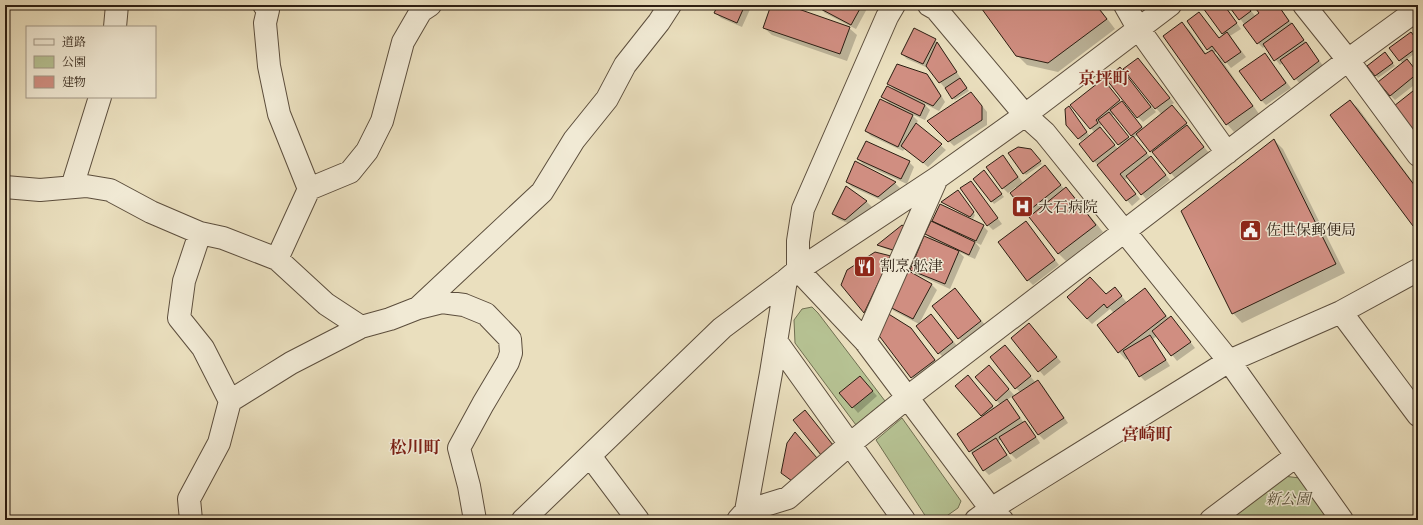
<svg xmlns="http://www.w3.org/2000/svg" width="1423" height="525" viewBox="0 0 1423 525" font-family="Alegreya,'Noto Serif JP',serif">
	<rect width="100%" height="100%" fill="#eadfbe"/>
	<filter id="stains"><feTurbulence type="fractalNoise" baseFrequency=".005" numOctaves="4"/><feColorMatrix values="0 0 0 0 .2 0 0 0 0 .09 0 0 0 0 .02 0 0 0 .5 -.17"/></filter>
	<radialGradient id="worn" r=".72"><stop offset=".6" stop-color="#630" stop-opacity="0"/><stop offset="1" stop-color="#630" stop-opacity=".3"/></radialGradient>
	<path fill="#b6c293" stroke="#717052" d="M812 307 818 313 885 401 856 425 795 343 794 320 802 309Z
		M902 418 961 501 958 508 941 520H928L876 440Z
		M1283 476 1300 478 1328 520H1228Z"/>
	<path fill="#0003" fill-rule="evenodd" d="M719 5H752L742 27 721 18 716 13Z
		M772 5H784L849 28 857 35 847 61 772 35 764 28Z
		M821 5H869L856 29 825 13 820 8Z
		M980 5H1097L1115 29 1058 72 1027 65 1017 55Z
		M1209 5H1224L1241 29 1230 36 1246 57 1231 68 1217 51 1214 53 1220 58 1259 114 1234 132 1227 124 1164 36 1182 23 1190 31 1207 55 1211 52 1208 49 1199 13 1220 39 1224 35Z
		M1230 5H1251L1248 7 1256 17 1261 14 1255 5H1278L1324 67 1300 84 1283 63 1280 65 1265 46 1263 48 1258 43Z
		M1346 5H1357L1351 10Z
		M935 40 940 45V46L969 91 955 100 928 68 907 59 902 54Z
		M1418 42V51L1406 60 1418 72V82L1395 100 1390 95 1403 64 1390 48Z
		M1265 54 1291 88 1266 105 1261 100Z
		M1387 56 1395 66 1378 78 1369 66Z
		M1138 59 1174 103 1171 105 1191 129 1190 130 1209 153 1176 179 1138 134 1134 138 1151 158 1156 162 1170 180 1146 199 1128 177 1125 180 1140 199 1132 206 1094 161 1095 133 1071 105 1103 80 1144 129 1162 115 1156 108ZM1114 114 1133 137 1130 140 1112 116ZM1103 124 1121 147 1118 149 1101 129 1102 128 1100 126Z
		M927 74 932 80 945 102 939 111 923 103 930 110 925 120 911 114 918 121 916 124 946 150 928 167 905 148 903 151 871 136 866 131 891 105 883 97 895 90 888 83Z
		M1125 74 1156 112 1143 122 1138 117Z
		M976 98 987 112V125L954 146 928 121Z
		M1350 101 1358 108 1418 189V229L1414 225Z
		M1071 110 1089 135 1081 141 1067 125Z
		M1274 140 1283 149 1345 273 1242 323 1233 313Z
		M1031 150 1042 164 1026 175 1024 173Z
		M1002 156 1024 184 1050 172 1065 190 1066 189 1074 196 1103 232 1066 261 1059 254 1030 217 1031 216 1012 193 1017 189 1016 187 1008 193 1003 188Z
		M858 159 909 162 914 167 907 184 863 164Z
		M855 162 895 183 900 188 883 201 852 187 847 182Z
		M986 174 1004 197 994 204 974 179Z
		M971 182 1002 224 993 230 988 225Z
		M846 188 867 202 872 207 850 224 838 219 833 214Z
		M960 193 975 215 973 219 942 202Z
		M933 220 983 226 988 231 981 245 975 242 980 248 975 259 959 252 964 257 950 289 916 274 911 269 933 241 926 234 939 226Z
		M1026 222 1059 265 1033 285 1028 280Z
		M906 231 895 252 881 247 879 245Z
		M890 257 870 316 842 284Z
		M932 285 937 290 919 324 894 311 889 306Z
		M955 289 986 326 964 344 933 307Z
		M1145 289 1169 319 1171 318 1176 323 1195 348 1177 361 1157 336 1153 339 1170 366 1145 381 1140 376 1129 358 1126 360 1119 352 1098 326 1114 313 1110 309 1092 324 1087 319 1106 296 1120 294 1127 303Z
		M936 320 958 347 944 358 939 353Z
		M911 328 940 366 917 382 878 333Z
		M1034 329 1061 362 1044 376 1012 338Z
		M1005 346 1036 383 1038 381 1043 386 1068 423 1044 440 1039 435 1014 398 1021 393 1016 388Z
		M994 372 1014 395 1007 400 1012 405 1024 423 1025 422 1030 427 1040 443 1016 459 1011 454 1001 439 998 441 1012 461 989 475 984 470 958 434 983 417 957 386 973 382 995 409 1001 405 996 400Z
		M860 377 877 396 858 413 841 393Z"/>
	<path fill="#d08e81" stroke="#2c1e12" d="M718 5H745L737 23 714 13Z
		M771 5H787L850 27 840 54 763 28Z
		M820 5H862L851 25 819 8Z
		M979 5H1096L1107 19 1048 63 1016 56Z
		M1207 5H1224L1237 23 1222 34 1203 8Z
		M1228 5H1247L1251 11 1239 20Z
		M1253 5H1278L1289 21 1257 44 1243 25 1259 13Z
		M1199 12 1219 38 1227 32 1241 52 1225 63 1212 46 1207 50 1187 21Z
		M1182 22 1205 54 1212 50 1253 106 1226 125 1163 36Z
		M1292 23 1304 40 1274 61 1263 44Z
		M914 28 936 39 923 64 901 54Z
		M1411 32 1418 41V47L1399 61 1389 48Z
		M937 42 957 72 939 83 926 66Z
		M1306 42 1319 61 1294 80 1280 60Z
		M1385 52 1393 63 1375 76 1367 66Z
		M1265 53 1286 83 1261 101 1239 71Z
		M1138 58 1170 98 1155 109 1123 69Z
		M1407 59 1418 73 1390 96 1378 82Z
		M897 64 927 74 941 96 933 106 887 84Z
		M1120 67 1151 107 1137 118 1106 79Z
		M960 78 967 88 952 99 945 88Z
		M1103 79 1120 100 1096 120 1098 123 1090 129 1070 105Z
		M887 86 925 105 920 116 881 97Z
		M1418 87V131L1415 133 1394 106Z
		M971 92 982 106V120L948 142 927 121Z
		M880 99 913 115 898 147 865 131Z
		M1350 100 1418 190V222L1413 226 1330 115Z
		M1122 101 1142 127 1131 136 1110 110Z
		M1172 105 1187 123 1150 152 1136 134Z
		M1069 106 1087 132 1078 139 1066 125 1065 109Z
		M1109 112 1129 137 1118 145 1098 120Z
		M916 123 942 144 923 163 901 146Z
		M1187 125 1204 147 1170 174 1152 152Z
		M1100 127 1115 145 1093 162 1079 144Z
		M1133 136 1147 153 1120 174 1136 194 1126 201 1097 165Z
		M1274 139 1336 264 1232 314 1181 211Z
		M866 141 910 161 901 179 857 159Z
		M1018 147 1031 149 1041 161 1023 174 1008 153Z
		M1003 155 1018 177 1002 189 986 167Z
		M1151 156 1166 175 1141 195 1126 176Z
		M855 161 896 182 878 197 846 182Z
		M1045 165 1061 185 1026 213 1010 193Z
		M984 170 1002 194 991 202 973 179Z
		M971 181 998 218 987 226 960 188Z
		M846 186 867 201 845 220 832 214Z
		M1066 187 1096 225 1058 254 1029 217Z
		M958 190 974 212 970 217 941 202Z
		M940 204 984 225 976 241 932 221Z
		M931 221 975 242 969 255 925 234Z
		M1026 221 1055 260 1027 281 998 242Z
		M902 225 905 227 893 250 877 245Z
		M924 236 959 251 945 284 910 270Z
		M875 252 891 256 864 313 841 285 847 270Z
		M907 270 932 284 913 319 888 306Z
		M1090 277 1106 294 1115 287 1122 296 1107 308 1104 304 1087 319 1067 297Z
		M955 288 981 321 958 339 932 306Z
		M1145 288 1166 316 1118 353 1097 325Z
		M887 313 911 328 935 360 911 378 877 333Z
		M931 314 953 342 938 354 916 326Z
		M1171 316 1191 342 1171 356 1152 331Z
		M1029 323 1057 357 1038 372 1011 338Z
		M1150 335 1166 360 1139 377 1123 351Z
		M1005 345 1031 376 1015 389 990 357Z
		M989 365 1009 389 996 401 975 377Z
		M968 375 993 406 981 416 955 386Z
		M860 376 873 391 852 408 839 393Z
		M1038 380 1064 418 1038 435 1012 397Z
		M1007 399 1020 418 969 452 957 434Z
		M805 410 833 445 821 455 793 420Z
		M1025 421 1036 437 1010 454 999 437Z
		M795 432 817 458 792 481 781 473 787 443Z
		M996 438 1007 455 983 471 972 453Z"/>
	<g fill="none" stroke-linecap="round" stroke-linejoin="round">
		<defs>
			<path id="minor" d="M264 5 268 10 265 23 269 66 279 114 309 189
				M929 5 936 9 1025 115 1045 133 1229 361 1342 520
				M1125 5 1138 28 1227 153
				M1304 5 1348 60 1418 155
				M115 27 117 5
				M5 187 40 190 86 186 110 190 151 212 200 233 223 238 277 259 326 304 361 327
				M72 187 100 97
				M277 259 309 189 350 172 367 151 382 121 403 42 421 11 430 5
				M419 307 542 192 574 140 607 99 625 65 659 22 670 5
				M1341 312 1418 415
				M776 341 904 520
				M865 341 937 178
				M230 401 291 363 361 327 390 319 418 308 442 302 464 305 486 314 510 339 511 353 508 362 483 404 459 448 469 486 475 520
				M590 456 638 520
				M746 511 788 498 850 444 908 397 1348 60 1418 9
				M191 520 189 499 219 443 230 401 203 348 179 318 184 281 200 233
				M523 520 722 328 786 280
				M738 520 746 511 771 373 786 280 798 270V241L803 209 887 17 894 5
				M976 520 991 509 1229 361 1341 312 1418 270
				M1002 520 991 509 865 341 798 270 937 178 1025 115 1170 5
				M1211 520 1296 456"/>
		</defs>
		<use href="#minor" stroke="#5c4e3d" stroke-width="24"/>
		<use href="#minor" stroke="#f1ead5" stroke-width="22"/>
	</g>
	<defs>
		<symbol id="hospital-square" viewBox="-11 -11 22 22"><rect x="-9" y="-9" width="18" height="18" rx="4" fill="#8f2418" stroke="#f1ead5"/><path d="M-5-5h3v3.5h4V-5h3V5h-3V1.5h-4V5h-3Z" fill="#fff"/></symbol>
		<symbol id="civic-square" viewBox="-11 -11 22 22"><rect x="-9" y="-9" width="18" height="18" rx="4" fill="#8f2418" stroke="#f1ead5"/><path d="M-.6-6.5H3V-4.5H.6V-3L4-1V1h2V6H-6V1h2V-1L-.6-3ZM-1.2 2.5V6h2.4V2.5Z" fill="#fff"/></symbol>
		<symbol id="restaurant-square" viewBox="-11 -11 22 22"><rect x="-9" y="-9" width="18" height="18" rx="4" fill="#8f2418" stroke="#f1ead5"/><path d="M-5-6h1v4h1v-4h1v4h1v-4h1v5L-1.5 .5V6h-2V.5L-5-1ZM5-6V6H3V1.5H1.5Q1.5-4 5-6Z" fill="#fff"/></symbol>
	</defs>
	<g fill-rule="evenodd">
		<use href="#hospital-square" x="1010" y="194" width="25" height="25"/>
		<use href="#civic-square" x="1238" y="218" width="25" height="25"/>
		<use href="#restaurant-square" x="852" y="254" width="25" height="25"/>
	</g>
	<g text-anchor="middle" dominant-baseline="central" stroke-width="3" stroke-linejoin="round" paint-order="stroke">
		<g font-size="15" fill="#2c1e12" stroke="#f1ead5" text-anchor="start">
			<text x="1038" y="207">大石病院</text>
			<text x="1266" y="230">佐世保郵便局</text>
			<text x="880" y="266">割烹 舩津</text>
		</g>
		<g font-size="15" font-style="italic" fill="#554f39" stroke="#f1ead5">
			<text x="1288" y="499">新公園</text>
		</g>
		<g font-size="17" font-weight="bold" fill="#7a1f14" stroke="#f1ead5">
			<text x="1104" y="78">京坪町</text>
			<text x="1147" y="434">宮崎町</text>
			<text x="415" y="447">松川町</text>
		</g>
	</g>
	<rect width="1423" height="525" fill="none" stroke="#eadfbe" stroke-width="20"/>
	<rect x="6" y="6" width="1411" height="513" fill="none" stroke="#2c1e12" stroke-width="2"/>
	<rect x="10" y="10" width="1403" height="505" fill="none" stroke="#2c1e12"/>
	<rect x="26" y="26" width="130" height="72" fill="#f1ead5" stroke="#a29887"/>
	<rect x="34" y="39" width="20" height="6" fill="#f1ead5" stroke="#a29887"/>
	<text x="62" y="46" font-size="12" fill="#2c1e12">道路</text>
	<rect x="34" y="56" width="20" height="12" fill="#b6c293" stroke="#a29887"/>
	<text x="62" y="66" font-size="12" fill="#2c1e12">公園</text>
	<rect x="34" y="76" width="20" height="12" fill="#d08e81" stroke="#a29887"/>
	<text x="62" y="86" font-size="12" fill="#2c1e12">建物</text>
	<rect width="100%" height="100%" filter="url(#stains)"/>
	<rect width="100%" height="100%" fill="url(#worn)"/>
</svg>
